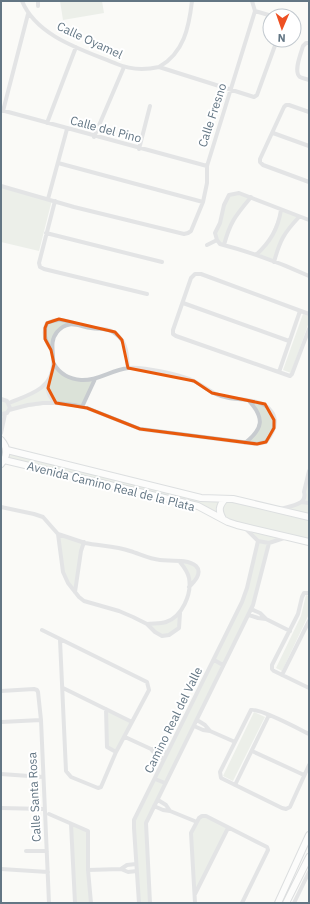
<svg xmlns="http://www.w3.org/2000/svg" width="310" height="904" viewBox="0 0 310 904" font-family="'IBM Plex Sans',sans-serif">
	<rect width="100%" height="100%" fill="#fafaf7"/>
	<path fill="#dbe2d8" d="M60 1H102L104 13 63 20Z
		M1 187 52 200 39 251 1 242Z
		M239 193 251 197 235 216 224 245 220 244 215 233 229 195Z
		M281 210 299 217 286 230 274 262 256 255 267 245Z
		M303 314 309 316V322L291 373 283 370Z
		M54 320 75 323 57 331 51 350 48 344 45 328Z
		M54 364C65 380 77 379 95 379L82 407 56 403 9 410 5 414 1 433V399L9 403 32 394 49 381Z
		M248 401 265 404 272 412 274 428 266 442 244 443 256 432 260 416Z
		M1 441 7 451 201 498 225 499 279 509 301 503 309 471V542L287 537 269 543 256 598 146 823 149 903H139L134 820 242 602 258 541 243 527 210 512 4 461 1 464Z
		M58 534 84 542 75 592 63 572Z
		M180 561 195 566 198 573 189 587V578Z
		M306 595 309 596V614L282 671 276 668 301 616Z
		M180 613V621L174 633 162 636 147 624 165 623Z
		M106 709 132 722 116 752 107 747Z
		M254 712 265 717 233 781 223 776Z
		M202 816 228 828 195 894 191 833Z
		M71 824 88 831 91 903H75Z"/>
	<g fill="none" stroke-linecap="round" stroke-linejoin="round">
		<defs>
			<path id="secondary" d="M1 440C8 448 8 456 1 464
				M7 450 201 498 233 499 309 517
				M4 460 198 506 228 522 237 525 309 542
				M223 519C218 510 219 506 225 499"/>
			<path id="primary" d="M278 903 309 835
				M286 903 309 857"/>
		</defs>
		<use href="#secondary" stroke="#b9bfc3" stroke-width="8"/>
		<use href="#primary" stroke="#b8bdc1" stroke-width="8"/>
		<path stroke="#c7cbcf" stroke-width="4" d="M22 1C37 37 83 50 117 64 131 70 145 70 159 67L254 97 257 95 277 40
			M38 6V1
			M255 11 272 16
			M309 43H306L303 46C301 53 293 72 300 77 302 78 306 79 309 80
			M159 67C184 53 189 27 192 1
			M1 110 207 166
			M3 111 28 14
			M309 112 289 105H286L284 107 260 159V162L263 165 309 182
			M47 123 76 47
			M273 133 309 146
			M94 137 124 67
			M139 149 150 106
			M58 163 203 202
			M1 186 74 207 184 234 188 233 191 231 203 202 207 183V166L255 11 252 1
			M48 199 67 129
			M55 201 39 263 40 267 44 269 147 294
			M309 220 239 193 229 195 224 205 220 223 215 233 217 240 220 244C250 252 281 263 309 276
			M46 233 162 262
			M207 245 217 240
			M224 245C230 222 236 215 251 197
			M256 255C270 242 278 229 281 210
			M274 262C280 240 284 233 299 217
			M183 303 289 341
			M309 314 201 274H195L191 278 173 330V334L176 336 290 376 292 374 309 329
			M51 349C45 341 42 333 47 323 57 318 64 320 74 323
			M279 372 300 311
			M48 382C47 390 48 396 55 402
			M1 399 7 401 10 408 7 413 1 414
			M9 403C28 395 53 389 53 364 54 352 49 342 57 332 68 319 78 326 91 328 104 330 111 327 121 339 127 346 127 358 128 368
			M82 407 95 379
			M9 410 28 405 43 403H56L74 405 87 408 140 429 257 444 266 442C273 433 279 421 271 411 263 399 242 400 229 398 214 396 206 387 194 381 181 375 142 366 128 368 111 370 98 381 81 380 69 379 60 374 54 364
			M1 433 5 414
			M245 443C263 429 265 418 249 401
			M301 502 309 503
			M1 507 34 514 43 517 50 525 58 534 63 572 68 583 79 597 84 601 119 611 133 617 147 624 155 632 162 636 169 635 179 628 180 613
			M280 509C289 506 308 505 304 492L309 471
			M58 534C67 537 76 540 85 543 100 546 116 546 130 551 140 554 149 559 160 560 170 561 188 559 196 566 203 573 194 582 189 587
			M258 541 269 543
			M75 592 81 551 84 542
			M309 593H304L302 597 298 614 272 665V669L274 671 309 688
			M249 615 258 618 266 619 260 613 251 609
			M266 619 290 631
			M147 624C153 623 160 624 166 622 182 617 192 594 189 578 188 572 184 567 180 562
			M42 630 147 682 149 690 116 752 101 787 98 788 71 777 66 771 60 640
			M214 660 223 665
			M282 675 309 621
			M63 688 132 722
			M1 691 34 689 37 690 38 692 41 720 49 903
			M106 709 107 747 116 752
			M1 722 41 720
			M194 726 203 730 210 731 205 725 197 720
			M210 731 235 742
			M309 734C299 729 260 708 251 710L220 772 221 778 282 808 286 809 290 807 309 765
			M125 737 151 749
			M252 751 304 775
			M164 759 156 755 151 749H159L167 753
			M1 774 43 777
			M155 779 165 783
			M235 785 269 715
			M154 806 163 810 170 811 166 805 158 800
			M1 808 44 809
			M170 811 197 822
			M49 814 88 831V870L91 903
			M71 824 75 903
			M26 851H47
			M136 864 127 865 121 869 128 872 137 871
			M1 869 48 872
			M88 870 121 869
			M195 894 228 828
			M139 903 134 828V820L242 602 247 588 258 541 244 527
			M150 903 146 823 253 605 269 543 287 537
			M195 903 191 833 199 818 202 816H206L267 847 268 850 242 903
			M294 903 309 872"/>
		<use href="#secondary" stroke="#fff" stroke-width="6"/>
		<use href="#primary" stroke="#fff" stroke-width="6"/>
	</g>
	<path d="M0 0H310V904H0ZM59 319 115 332 122 340 128 368 194 381 212 393 265 404 274 420V428L266 442 257 444 140 429 87 408 56 403 48 388 54 364 51 350 45 339V328L47 323Z" fill="#fafaf7" fill-opacity=".55" fill-rule="evenodd"/>
	<path fill="none" stroke="#e8590c" stroke-width="3" stroke-linejoin="round" d="M59 319 115 332 122 340 128 368 194 381 212 393 265 404 274 420V428L266 442 257 444 140 429 87 408 56 403 48 388 54 364 51 350 45 339V328L47 323Z"/>
	<g text-anchor="middle" dominant-baseline="central" stroke-width="4" stroke-linejoin="round" paint-order="stroke">
		<g font-size="12" fill="#637684" stroke="#fff">
			<text transform="translate(90 40) rotate(25)">Calle Oyamel</text>
			<text transform="translate(212 115) rotate(-72)">Calle Fresno</text>
			<text transform="translate(106 129) rotate(15)">Calle del Pino</text>
			<text transform="translate(111 486) rotate(14)">Avenida Camino Real de la Plata</text>
			<text transform="translate(173 720) rotate(-64)">Camino Real del Valle</text>
			<text transform="translate(34 797) rotate(-93)">Calle Santa Rosa</text>
		</g>
	</g>
	<rect width="310" height="904" fill="none" stroke="#637684" stroke-width="4"/>
	<g transform="translate(282 28) rotate(182)"><circle r="19" fill="#ffffff" stroke="#c1c8ce"/>
	<path d="M0-3L7 15L0 10L-7 15Z" fill="#ee5022"/>
	<text y="-6" font-size="11" font-weight="bold" text-anchor="middle" fill="#637684">N</text>
	</g>
</svg>
